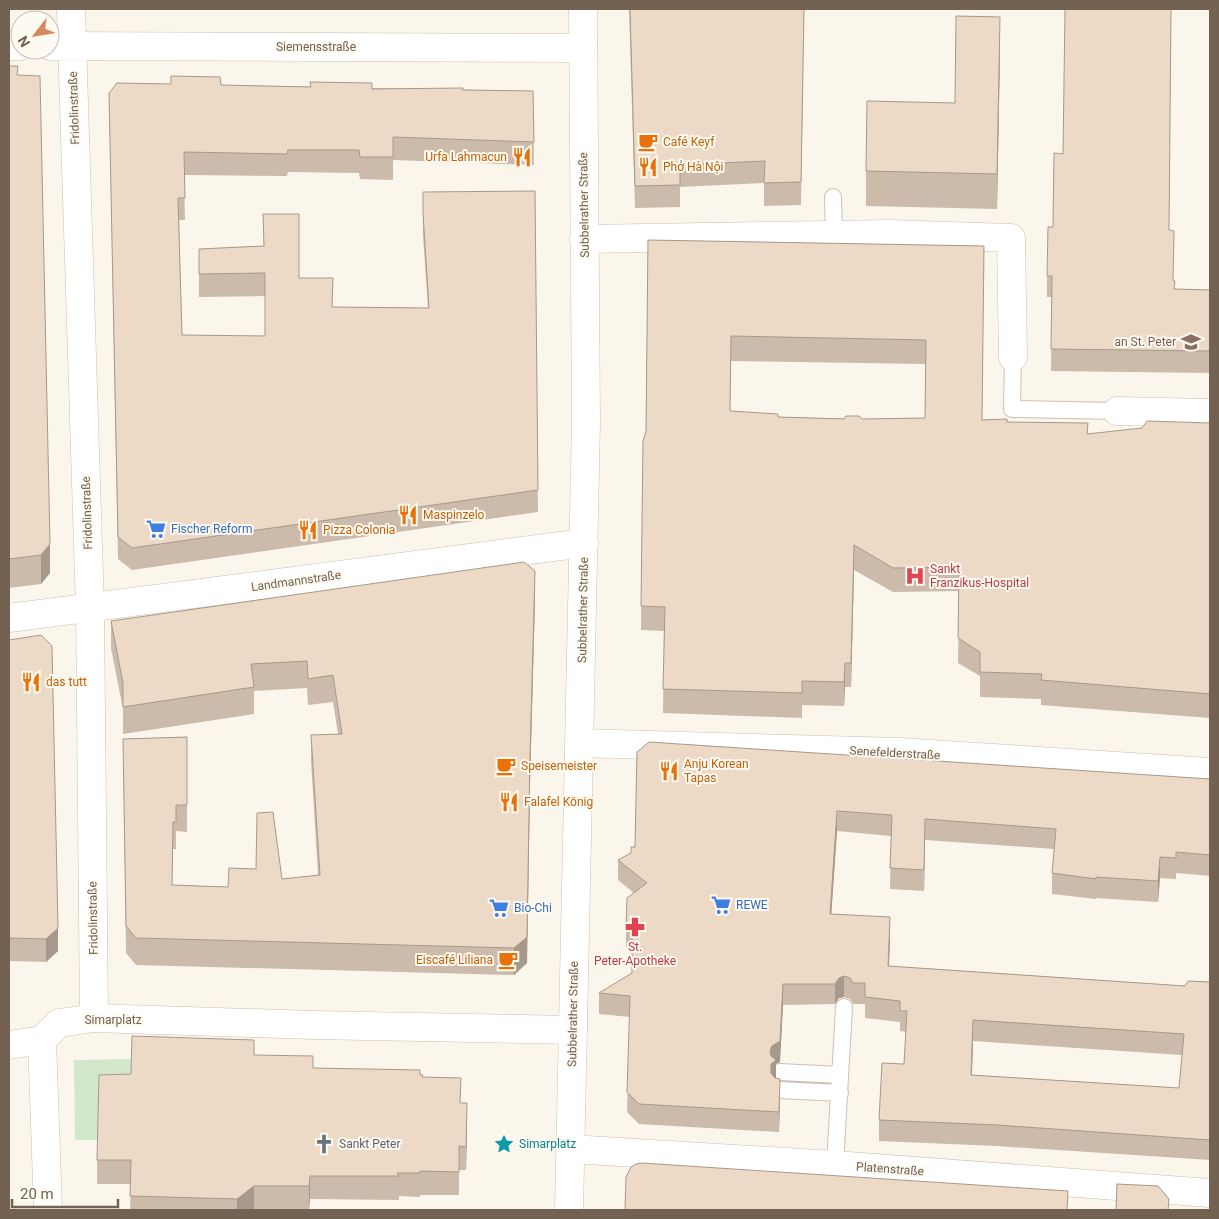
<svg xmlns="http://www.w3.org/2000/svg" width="1219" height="1219" viewBox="0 0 1219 1219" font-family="Roboto,sans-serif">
	<rect width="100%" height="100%" fill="#fbf6ec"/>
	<path fill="#d3e7cb" d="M132 1059 131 1098 98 1140H75L74 1060Z"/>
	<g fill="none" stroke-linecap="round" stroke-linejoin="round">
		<defs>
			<path id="lane" d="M833 197 834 234
				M1013 357 1012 409 1117 411
				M780 1072 840 1075
				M780 1090 840 1093
				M835 1165 844 1007"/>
			<path id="street" d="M71 9 90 608 94 1018
				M9 46H20
				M50 46 583 48
				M584 239 888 234 1011 238 1013 357
				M1117 411 1210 413
				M9 618 584 543
				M580 743 899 752 1210 772
				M9 1045 42 1040
				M570 1149 835 1165 1210 1193
				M48 1210 42 1040 59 1023 94 1018 313 1025 573 1030"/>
			<path id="secondary" d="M569 1210 586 423 583 9"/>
		</defs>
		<use href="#lane" stroke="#ccc0b2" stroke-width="18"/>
		<use href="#street" stroke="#ccc0b2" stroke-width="29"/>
		<use href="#secondary" stroke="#cec1b0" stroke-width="29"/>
		<use href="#lane" stroke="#fff" stroke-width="16"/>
		<use href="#street" stroke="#fff" stroke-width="28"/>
		<use href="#secondary" stroke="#fff" stroke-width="28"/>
	</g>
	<path fill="#cba" fill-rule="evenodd" d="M629 9H804L801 205 764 206V183L680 187V207L635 208Z
		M1000 52 997 209 866 206V171L955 103Z
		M9 66 18 75 50 573 41 584 9 588Z
		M221 85 533 91 534 165 393 160V180L360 179 359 173 288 172 287 176 184 175 185 220H179L182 335 265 336V296L199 297V249L264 246 263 214 299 278 333 307 428 308 423 236V192L535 191 538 512 132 570 118 559 109 93Z
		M1063 154 1169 230 1173 281 1175 289 1210 290V373L1051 371 1052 297H1047V276Z
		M648 240 984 246 982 420 1007 422 1088 434 1210 423V718L1041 705V699L980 697V676L958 663 959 591 893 592 854 570 851 687H845L844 706 802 705V718L663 713 664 631 641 630 643 441 646 431ZM731 361 926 364 925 418 862 419 778 417 730 411Z
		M535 598 530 783 527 963 514 975 136 965 126 953 123 739 187 737V832L176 831V849H173L172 885 228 887 282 879 318 875 311 761V735L338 734 333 702 308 705 307 688 254 691V714L123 734V709L111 648V621Z
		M9 640 58 951 46 962 9 961Z
		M637 752 1210 779V876L1176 873V879L1160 878 1158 902 1096 898V899L1052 894V873L1054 849 925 840 924 891 890 889 891 836 837 831 831 914 890 938 889 966 1185 986 1210 982V1160L997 1146 879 1141V1120L904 1064 906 1032 900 1031V1022L865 1018V1004H853L850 999 844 997 839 998 835 1004 783 1005 780 1062 776 1064V1078L780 1100 779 1132 639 1124 627 1112 630 1017 599 1014V993L632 973V950L626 947V927L634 893 618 880V860L631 853 635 847ZM973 1041 1182 1055 1179 1088 972 1075Z
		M254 1055 313 1068 420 1075 422 1077 461 1103 467 1127 466 1170H459V1195H420V1197L399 1196V1200L310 1199 309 1210 254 1209 253 1210H130L131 1184H97V1160L131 1074Z"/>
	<path fill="#a6998b" d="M1000 17V52L997 209V174Z
		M50 544V573L41 584V555Z
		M854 545V570L851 687V663Z
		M535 571V598L530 783 527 963 514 975V948L530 756Z
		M845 663V687L844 706V682Z
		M837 811V831L830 934V914Z
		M925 819V840L924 891V870Z
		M1160 857V878L1158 902V881Z
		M890 917V938L888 987V966Z
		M58 928V951L46 962V939Z
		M844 976V997L839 998 835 1004V984L839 978Z
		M783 984V1005L780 1062 776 1064V1081L771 1085 770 1051Z
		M973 1020V1041L971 1096V1075Z
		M780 1079V1100L779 1132V1112Z
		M467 1103V1127L466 1170V1147Z
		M310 1176V1199L309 1210V1186Z
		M254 1186V1209L253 1210H237V1199Z"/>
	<path fill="#eddac6" stroke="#a6998b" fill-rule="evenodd" d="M630 9H804L801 182 764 183 765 161 680 165V185L635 186Z
		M1065 9H1171L1169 230 1174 231 1173 281H1175L1174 289 1210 290V351L1051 349 1052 276H1047L1048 227H1053L1054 153 1063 154Z
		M956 16 1000 17 997 174 866 171 867 101 955 103Z
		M9 66H18L17 75 40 76 50 544 41 555 9 559Z
		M171 76 220 77 221 85 311 87 310 82 372 83V89L463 88V90L533 91 534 142 393 137V157H360L359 150H288L287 154 184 152 185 198H178L182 335 265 336V273L199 274V249L264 246 263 214H299V278H333L332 307 429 308 423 213V192L535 191 538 490 132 548 118 537 109 93 117 83 171 84Z
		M648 240 984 246 982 420 1007 419V422L1088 423 1087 434 1142 428 1147 421 1210 423V694L1041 680 1042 674 980 672V652L958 638 959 567 893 568 854 545 851 663H845L844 682 802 681V693L663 689 665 607 641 606 643 441 646 431ZM731 336 926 340 925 418 862 419 859 416H846L844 419 778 417V414L730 411Z
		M524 562 535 571 530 756 527 937 514 948 136 938 126 926 123 739 187 737V805H176V822H173L172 885 228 887 229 868 256 869 257 813 273 812 282 879 320 875 311 735 342 734 333 675 308 679 307 661 251 664 254 687 123 707V683L111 621Z
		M41 635 52 646 58 928 46 939 9 938V640Z
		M649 742 1210 779V855L1176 852V858L1160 857 1158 881 1096 877V879L1052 873 1056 829 925 819 924 870 890 868 892 815 837 811 830 914 890 917 888 966 1185 986 1188 981 1210 982V1140L997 1125 879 1120 882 1063 904 1064 907 1011H900V1001L865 997V983H853L850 978 844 976 839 978 835 984H783L780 1041 772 1046 770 1051 771 1056 776 1060 771 1064V1073L775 1078 780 1079 779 1112 639 1104 627 1092 630 996 599 993 632 973V929L626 927 627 898 647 883 618 860 631 853V847H635L637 752ZM973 1020 1184 1034 1179 1088 971 1075Z
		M132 1036 254 1040V1055L313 1056V1068L420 1070V1075H423L422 1077 461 1078 460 1103H467L466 1147 459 1146V1172L420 1171V1173H397L399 1176H310L309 1186H254L237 1199 130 1196 131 1160H97L99 1075 131 1074Z
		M642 1163 1068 1191 1067 1210H625L626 1177 631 1167 636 1164Z
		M1117 1184 1158 1186 1169 1199 1168 1210H1116Z"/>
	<defs>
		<symbol id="cafe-bare" viewBox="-9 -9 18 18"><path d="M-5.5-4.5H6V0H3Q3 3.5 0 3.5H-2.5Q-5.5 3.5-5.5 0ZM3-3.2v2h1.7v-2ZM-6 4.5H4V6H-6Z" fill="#e8710a" stroke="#fdfaf2" stroke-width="2.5" paint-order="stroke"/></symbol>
		<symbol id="restaurant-bare" viewBox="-9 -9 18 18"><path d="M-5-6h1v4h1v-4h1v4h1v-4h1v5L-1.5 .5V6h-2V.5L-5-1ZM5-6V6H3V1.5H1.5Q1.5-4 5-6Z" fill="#e8710a" stroke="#fdfaf2" stroke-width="2.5" paint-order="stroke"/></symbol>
		<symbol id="school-bare" viewBox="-9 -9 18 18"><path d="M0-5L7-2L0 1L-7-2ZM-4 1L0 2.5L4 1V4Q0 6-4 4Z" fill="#8d6e63" stroke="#fdfaf2" stroke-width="2.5" paint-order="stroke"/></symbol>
		<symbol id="supermarket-bare" viewBox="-9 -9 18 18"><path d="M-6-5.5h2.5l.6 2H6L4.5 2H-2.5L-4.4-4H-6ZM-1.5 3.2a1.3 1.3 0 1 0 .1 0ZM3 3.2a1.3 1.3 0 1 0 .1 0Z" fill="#3f7fe0" stroke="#fdfaf2" stroke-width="2.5" paint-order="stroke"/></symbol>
		<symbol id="hospital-bare" viewBox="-9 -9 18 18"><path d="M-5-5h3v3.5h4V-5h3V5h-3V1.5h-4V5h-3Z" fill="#e0444e" stroke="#fdfaf2" stroke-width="2.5" paint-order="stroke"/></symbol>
		<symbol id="pharmacy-bare" viewBox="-9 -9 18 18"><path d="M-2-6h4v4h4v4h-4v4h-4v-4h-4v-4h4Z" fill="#e0444e" stroke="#fdfaf2" stroke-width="2.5" paint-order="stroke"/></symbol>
		<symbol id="church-bare" viewBox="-9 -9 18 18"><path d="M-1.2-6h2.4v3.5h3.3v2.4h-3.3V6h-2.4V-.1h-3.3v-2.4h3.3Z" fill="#6b7280" stroke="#fdfaf2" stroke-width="2.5" paint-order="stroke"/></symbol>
		<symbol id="sight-bare" viewBox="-9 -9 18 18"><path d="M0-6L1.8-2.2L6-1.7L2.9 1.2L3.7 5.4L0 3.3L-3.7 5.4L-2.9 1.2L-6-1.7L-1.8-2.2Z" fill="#0f9aa8" stroke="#fdfaf2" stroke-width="2.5" paint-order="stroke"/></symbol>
	</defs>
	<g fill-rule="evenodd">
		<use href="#cafe-bare" x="634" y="128" width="28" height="28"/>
		<use href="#restaurant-bare" x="508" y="143" width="28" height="28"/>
		<use href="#restaurant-bare" x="634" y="153" width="28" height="28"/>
		<use href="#school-bare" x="1177" y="328" width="28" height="28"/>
		<use href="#restaurant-bare" x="394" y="501" width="28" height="28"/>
		<use href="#supermarket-bare" x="142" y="515" width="28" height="28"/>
		<use href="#restaurant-bare" x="294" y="516" width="28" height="28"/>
		<use href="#hospital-bare" x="901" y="562" width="28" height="28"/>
		<use href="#restaurant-bare" x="17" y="668" width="28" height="28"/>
		<use href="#cafe-bare" x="492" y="752" width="28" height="28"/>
		<use href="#restaurant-bare" x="655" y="757" width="28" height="28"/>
		<use href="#restaurant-bare" x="495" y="788" width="28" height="28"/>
		<use href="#supermarket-bare" x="707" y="891" width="28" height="28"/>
		<use href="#supermarket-bare" x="485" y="894" width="28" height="28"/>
		<use href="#pharmacy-bare" x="621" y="913" width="28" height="28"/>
		<use href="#cafe-bare" x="494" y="946" width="28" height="28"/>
		<use href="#church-bare" x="310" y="1130" width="28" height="28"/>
		<use href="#sight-bare" x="490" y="1130" width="28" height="28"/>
	</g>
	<g text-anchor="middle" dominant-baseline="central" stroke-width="4" stroke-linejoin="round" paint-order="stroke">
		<g font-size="12" fill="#736151" stroke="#fdfaf2">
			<text x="316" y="47">Siemensstraße</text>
			<text transform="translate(74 108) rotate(-92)">Fridolinstraße</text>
			<text transform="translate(584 205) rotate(-91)">Subbelrather Straße</text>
			<text transform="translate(87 513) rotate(-92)">Fridolinstraße</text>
			<text transform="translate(296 581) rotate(-8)">Landmannstraße</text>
			<text transform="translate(583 610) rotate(-89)">Subbelrather Straße</text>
			<text transform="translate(895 753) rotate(3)">Senefelderstraße</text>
			<text transform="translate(93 918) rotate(-91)">Fridolinstraße</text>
			<text transform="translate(573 1014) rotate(-89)">Subbelrather Straße</text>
			<text x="113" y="1020">Simarplatz</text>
			<text transform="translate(890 1169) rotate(4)">Platenstraße</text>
		</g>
		<g font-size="12" fill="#c56008" stroke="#fdfaf2" text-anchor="start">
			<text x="663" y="142">Café Keyf</text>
			<text x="507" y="157" text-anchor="end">Urfa Lahmacun</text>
			<text x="663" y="167">Phở Hà Nội</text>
			<text x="423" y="515">Maspinzelo</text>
			<text x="323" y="530">Pizza Colonia</text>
			<text x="46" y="682">das tutt</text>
			<text x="684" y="764">Anju Korean<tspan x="684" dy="14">Tapas</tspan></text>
			<text x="521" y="766">Speisemeister</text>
			<text x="524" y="802">Falafel König</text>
			<text x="493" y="960" text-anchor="end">Eiscafé Liliana</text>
		</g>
		<g font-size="12" fill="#785e54" stroke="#fdfaf2" text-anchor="end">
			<text x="1176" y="342">an St. Peter</text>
		</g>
		<g font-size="12" fill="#366cbe" stroke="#fdfaf2" text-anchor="start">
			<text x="171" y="529">Fischer Reform</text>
			<text x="736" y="905">REWE</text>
			<text x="514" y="908">Bio-Chi</text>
		</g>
		<g font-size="12" fill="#be3a42" stroke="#fdfaf2" text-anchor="start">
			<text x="930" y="569">Sankt<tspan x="930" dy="14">Franzikus-Hospital</tspan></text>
			<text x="635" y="947" text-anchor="middle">St.<tspan x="635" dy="14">Peter-Apotheke</tspan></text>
		</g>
		<g font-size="12" fill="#5b616d" stroke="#fdfaf2" text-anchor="start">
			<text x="339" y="1144">Sankt Peter</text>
		</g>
		<g font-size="12" fill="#0d838f" stroke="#fdfaf2" text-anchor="start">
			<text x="519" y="1144">Simarplatz</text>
		</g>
	</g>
	<rect width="1219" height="1219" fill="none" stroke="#736151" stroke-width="20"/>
	<g transform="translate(35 35) rotate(239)"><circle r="24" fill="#fdfaf2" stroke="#c6bdb2"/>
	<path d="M0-4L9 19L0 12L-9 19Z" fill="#d68760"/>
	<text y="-8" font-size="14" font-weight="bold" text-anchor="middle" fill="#736151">N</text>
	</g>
	<path d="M12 1199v8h106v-8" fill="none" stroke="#736151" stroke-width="2.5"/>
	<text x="20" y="1199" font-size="15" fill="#736151" stroke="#fdfaf2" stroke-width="4" paint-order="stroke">20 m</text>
</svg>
